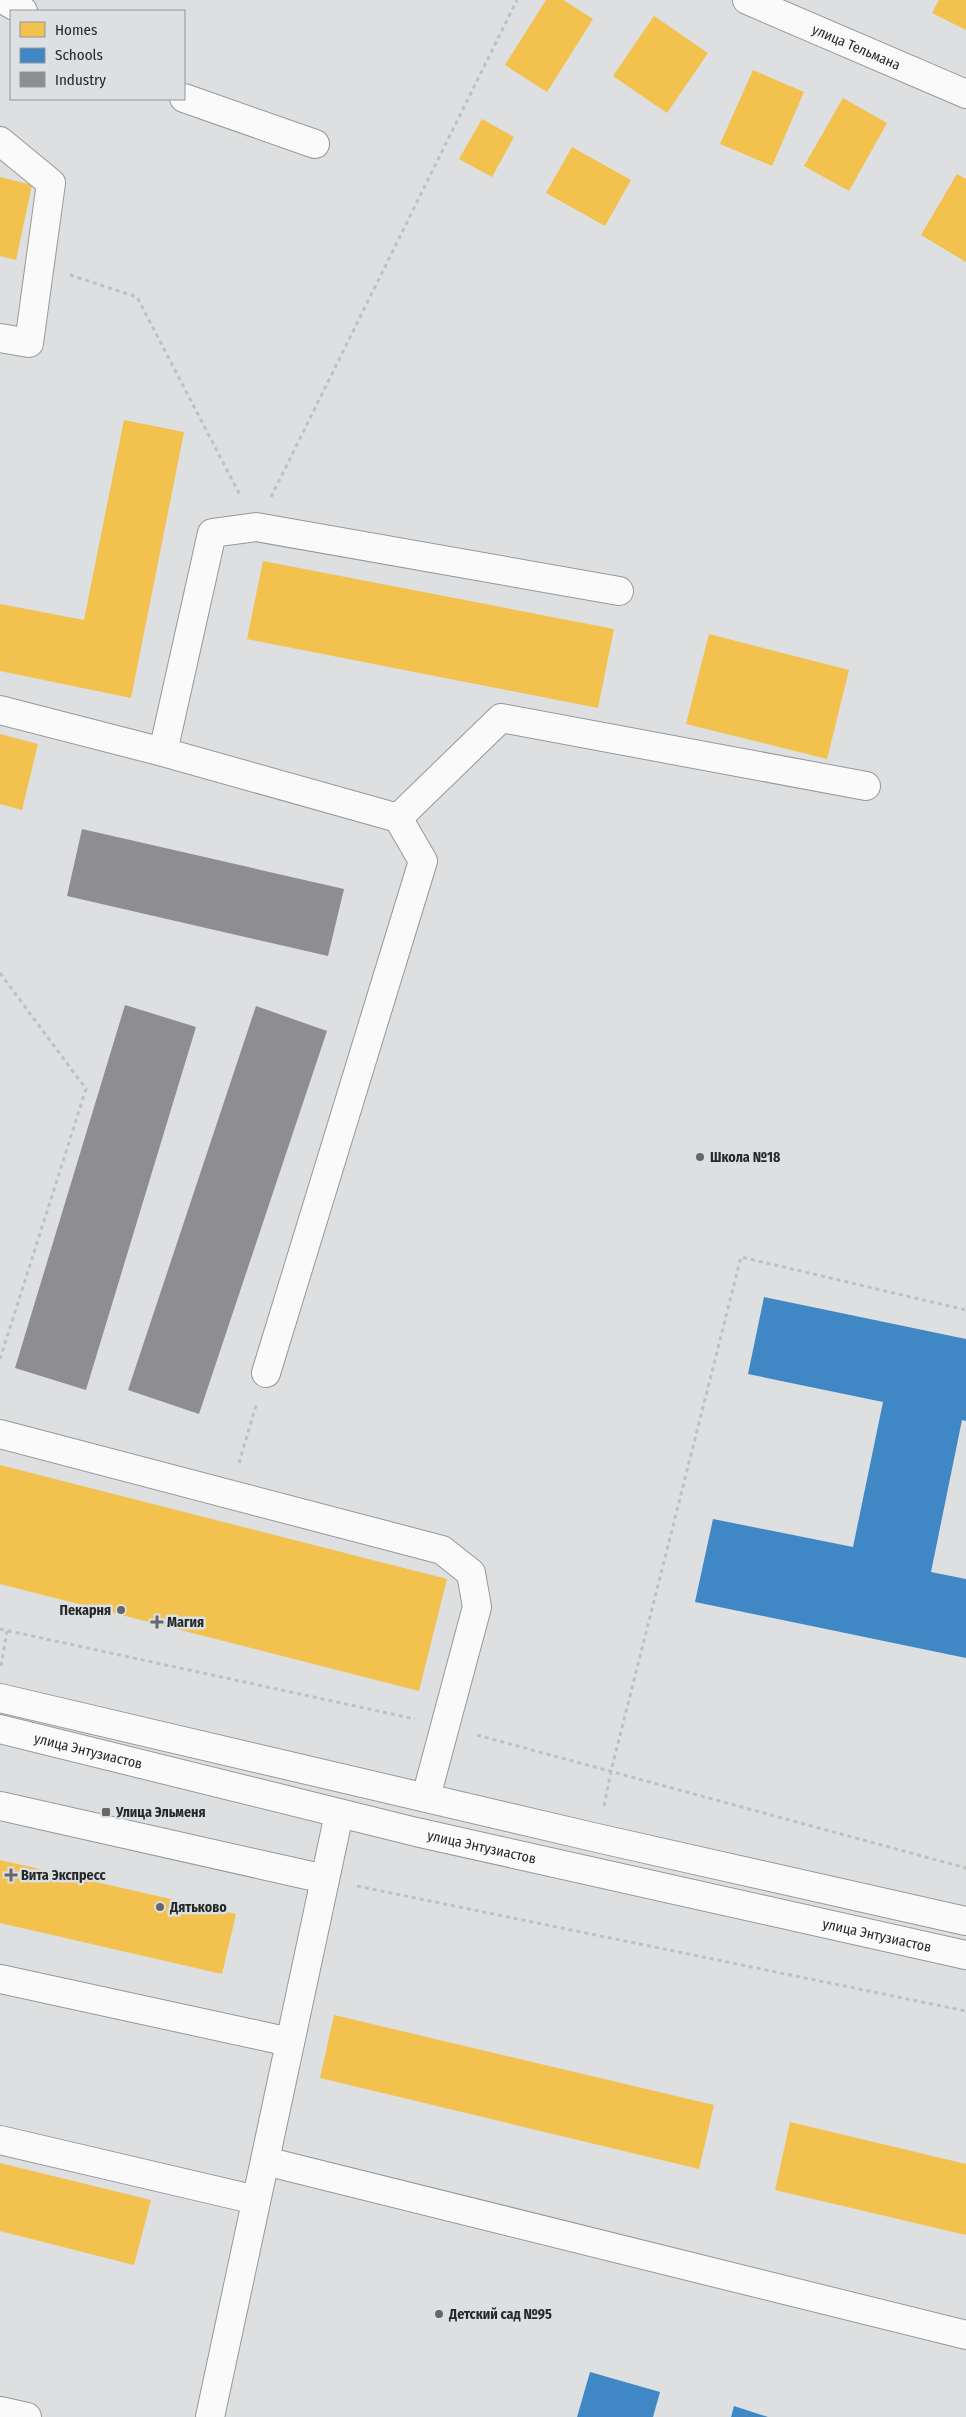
<svg xmlns="http://www.w3.org/2000/svg" width="966" height="2417" viewBox="0 0 966 2417" font-family="'Fira Sans Condensed',sans-serif">
	<rect width="100%" height="100%" fill="#dddfe1"/>
	<path fill="#f2c14e" d="M546 0H563L593 19 547 92 505 65Z
		M939 0H966V30L932 13Z
		M654 16 708 53 667 113 613 76Z
		M753 70 804 92 772 166 720 144Z
		M843 98 887 123 849 191 804 166Z
		M482 119 514 137 492 177 459 159Z
		M572 147 631 180 605 226 546 193Z
		M957 174 966 179V262L921 235Z
		M0 177 32 185 16 260 0 256Z
		M124 420 184 432 131 698 0 671V604L84 620Z
		M263 561 614 629 598 708 247 639Z
		M709 634 849 670 827 759 686 724Z
		M0 734 38 744 22 810 0 804Z
		M0 1465 447 1579 419 1691 0 1584Z
		M0 1860 236 1914 222 1974 0 1923Z
		M334 2015 714 2105 699 2169 320 2078Z
		M790 2122 966 2164V2235L775 2190Z
		M0 2163 151 2200 134 2265 0 2231Z"/>
	<path fill="#3f88c5" d="M764 1297 966 1339V1421L962 1420 931 1572 966 1579V1658L695 1602 713 1519 853 1547 883 1402 748 1374Z
		M590 2372 660 2392 653 2417H577Z
		M734 2406 768 2417H731Z"/>
	<path fill="#8d8d92" d="M82 829 344 889 328 956 67 896Z
		M125 1005 196 1027 86 1390 15 1368Z
		M256 1006 327 1031 199 1414 128 1390Z"/>
	<g fill="none" stroke-linecap="round" stroke-linejoin="round">
		<defs>
			<g id="minor">
				<path d="M4 0 23 11"/>
				<path id="s1" d="M747 0 966 94"/>
				<path d="M184 98 315 144"/>
				<path d="M0 141 51 183 29 343 0 338"/>
				<path d="M0 710 163 752"/>
				<path d="M398 818 501 718 866 786"/>
				<path d="M266 1373 423 861 398 818 163 752 212 533 256 527 619 591"/>
				<path d="M0 1434 442 1550 471 1573 477 1607 426 1797"/>
				<path d="M0 1806 325 1879"/>
				<path d="M0 1979 290 2042"/>
				<path d="M0 2140 256 2200"/>
				<path d="M265 2161 966 2335"/>
				<path d="M0 2411 27 2417"/>
				<path d="M210 2417 339 1814"/>
			</g>
			<g id="major">
				<path d="M0 1698 597 1838 966 1921"/>
				<path id="s2" d="M0 1729 416 1832 966 1955"/>
			</g>
		</defs>
		<use href="#minor" stroke="#979899" stroke-width="30"/>
		<use href="#major" stroke="#979899" stroke-width="30"/>
		<path stroke="#bfc0c0" stroke-width="3" stroke-dasharray="4 4" stroke-linecap="butt" d="M70 275 137 297 241 497
			M271 497 517 0
			M0 973 86 1089 0 1359
			M239 1463 257 1402
			M0 1629 415 1719
			M1 1666 7 1631
			M477 1735 966 1868
			M604 1806 611 1771 741 1257 966 1310
			M357 1886 966 2011"/>
		<use href="#minor" stroke="#fafafa" stroke-width="28"/>
		<use href="#major" stroke="#fafafa" stroke-width="28"/>
	</g>
	<g fill="#666769" stroke="#dce0e2" stroke-width="2">
		<circle cx="700" cy="1157" r="5"/>
		<circle cx="121" cy="1610" r="5"/>
		<path d="M154.5 1614.5h5v5h5v5h-5v5h-5v-5h-5v-5h5z"/>
		<rect x="101" y="1807" width="10" height="10" rx="2.5"/>
		<path d="M8.5 1867.5h5v5h5v5h-5v5h-5v-5h-5v-5h5z"/>
		<circle cx="160" cy="1907" r="5"/>
		<circle cx="439" cy="2314" r="5"/>
	</g>
	<g text-anchor="middle" dominant-baseline="central" stroke-width="5" stroke-linejoin="round" paint-order="stroke">
		<g font-size="14" fill="#262728" stroke="#dce0e2">
			<text stroke="none"><textPath href="#s1" startOffset="119">улица Тельмана</textPath></text>
			<text stroke="none"><textPath href="#s2" startOffset="91">улица Энтузиастов</textPath></text>
			<text stroke="none"><textPath href="#s2" startOffset="496">улица Энтузиастов</textPath></text>
			<text stroke="none"><textPath href="#s2" startOffset="901">улица Энтузиастов</textPath></text>
		</g>
		<g font-size="14" font-weight="bold" fill="#262728" stroke="#dce0e2" text-anchor="start">
			<text x="710" y="1157">Школа №18</text>
			<text x="111" y="1610" text-anchor="end">Пекарня</text>
			<text x="167" y="1622">Магия</text>
			<text x="116" y="1812">Улица Эльменя</text>
			<text x="21" y="1875">Вита Экспресс</text>
			<text x="170" y="1907">Дятьково</text>
			<text x="449" y="2314">Детский сад №95</text>
		</g>
	</g>
	<rect x="10" y="10" width="175" height="90" fill="#dce0e2" stroke="#939698"/>
	<rect x="20" y="22" width="25" height="15" fill="#f2c14e" stroke="#939698"/>
	<text x="55" y="35" font-size="15" fill="#262728">Homes</text>
	<rect x="20" y="48" width="25" height="15" fill="#3f88c5" stroke="#939698"/>
	<text x="55" y="60" font-size="15" fill="#262728">Schools</text>
	<rect x="20" y="72" width="25" height="15" fill="#8d8d92" stroke="#939698"/>
	<text x="55" y="85" font-size="15" fill="#262728">Industry</text>
</svg>
